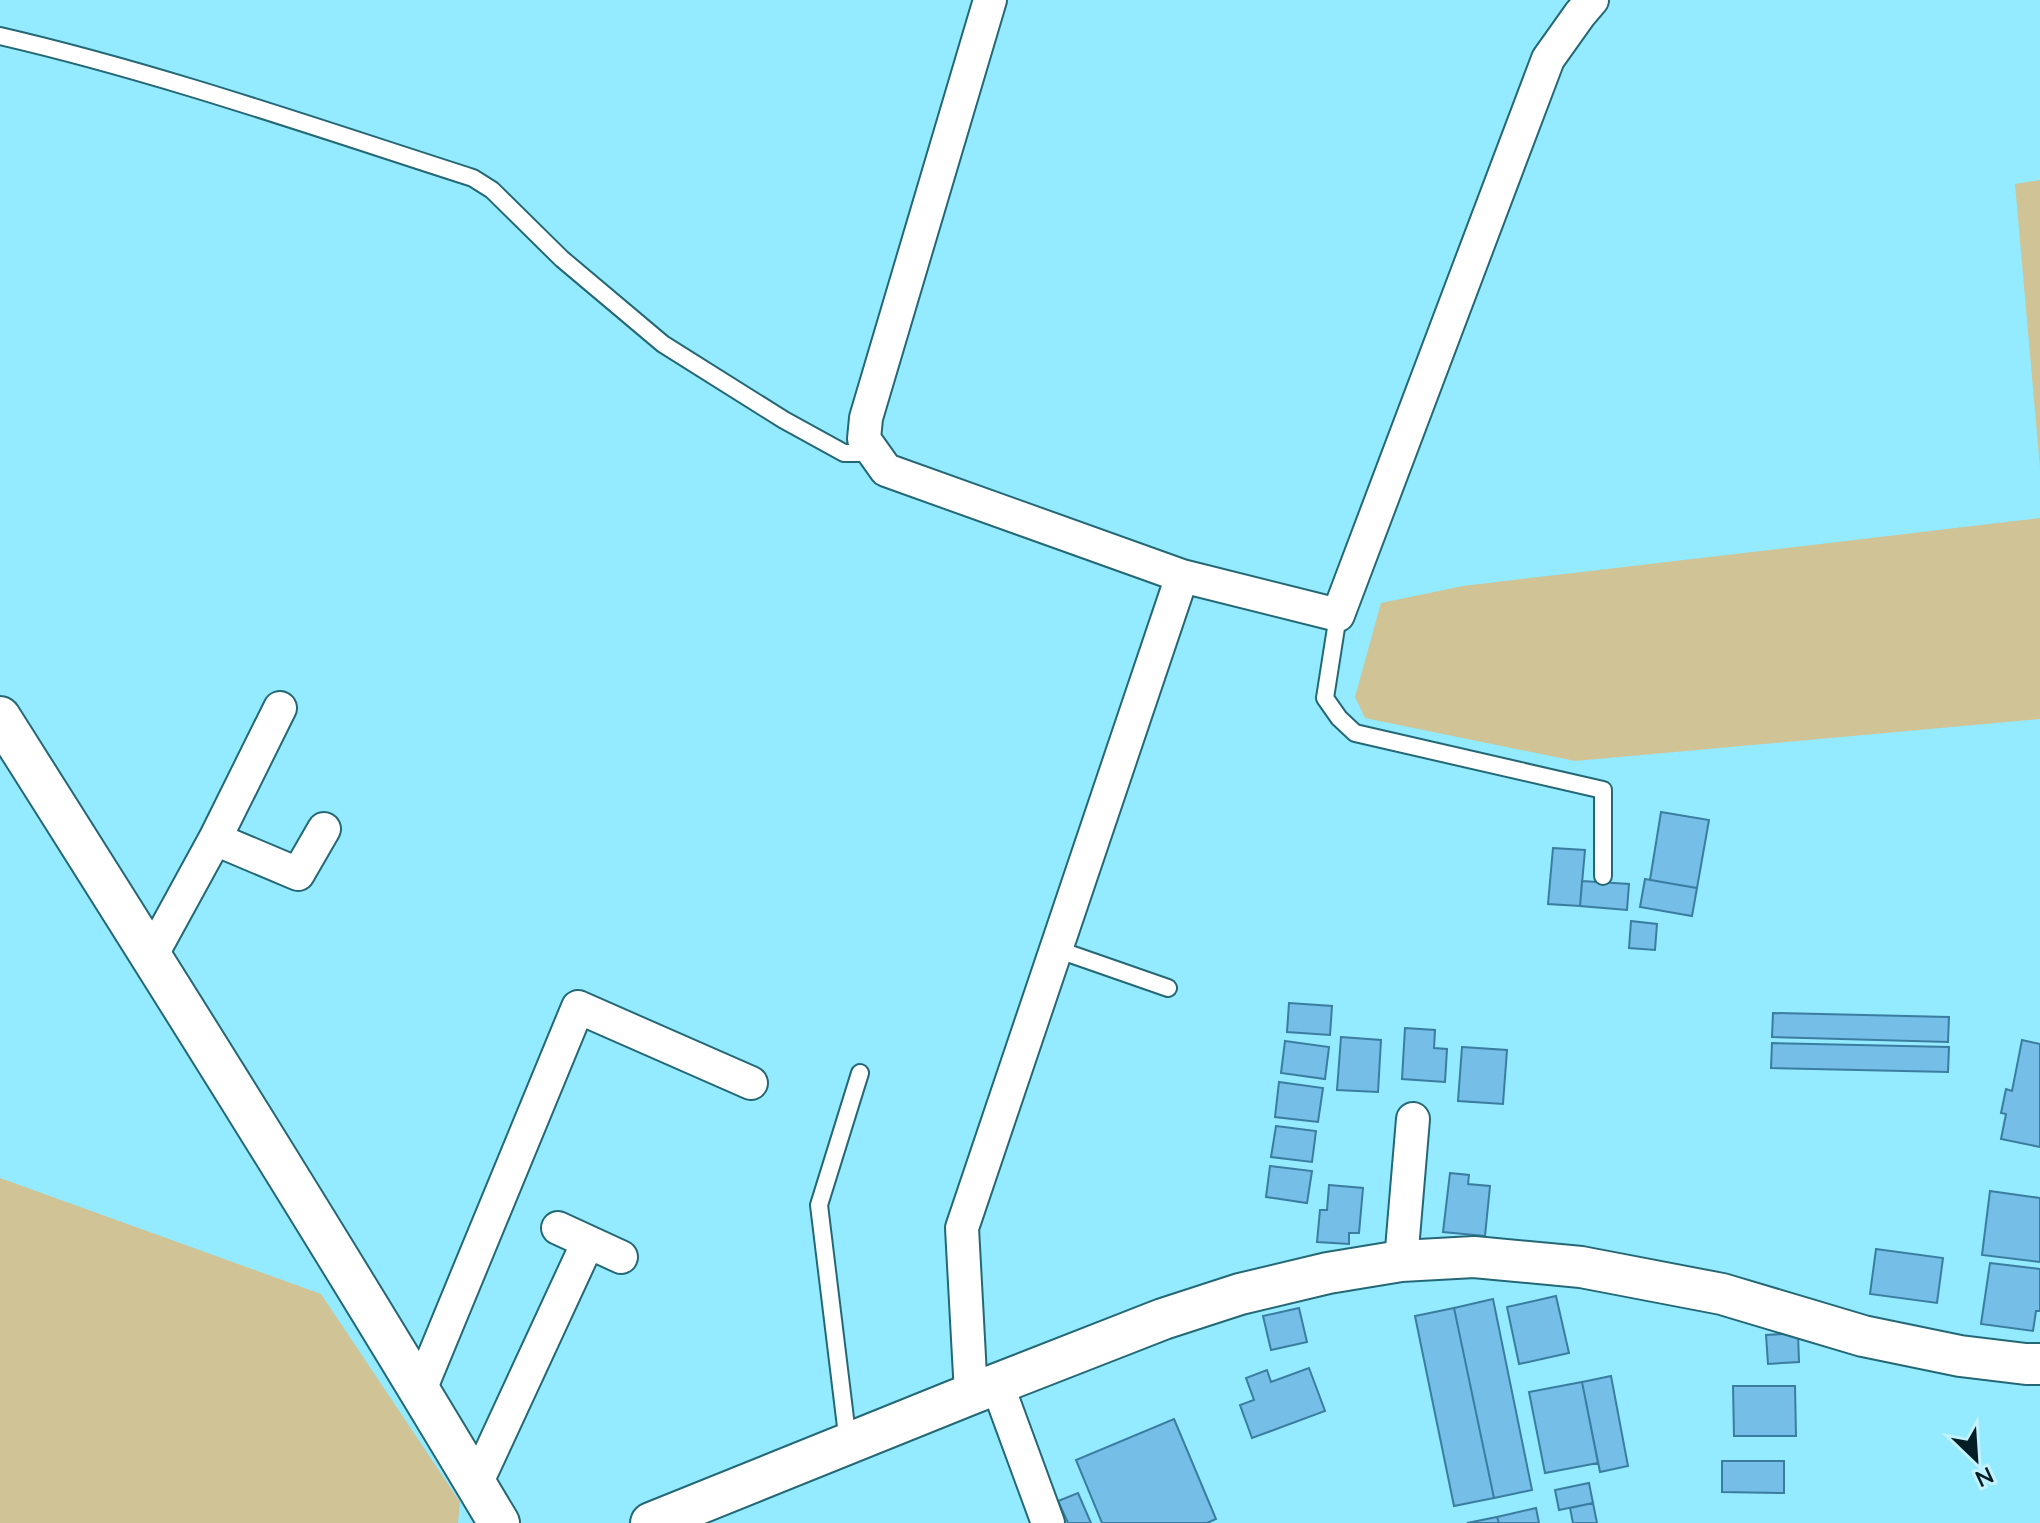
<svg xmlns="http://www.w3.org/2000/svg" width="2040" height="1523" viewBox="0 0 2040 1523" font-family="Lato,sans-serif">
	<rect width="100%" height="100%" fill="#94eafe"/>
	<path fill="#d0c396" d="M2040 180V468L2015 184Z
		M2040 518V719L1575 761 1365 718 1355 697 1381 603 1463 586Z
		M0 1178 321 1294 460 1502 458 1523H0Z"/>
	<path fill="#75bee7" stroke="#3a7da0" stroke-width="2" d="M1661 812 1709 820 1697 888 1650 880Z
		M1553 848 1585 850 1580 906 1548 904Z
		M1645 879 1697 888 1692 916 1640 907Z
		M1582 881 1629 884 1627 910 1580 906Z
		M1631 921 1657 924 1655 950 1629 948Z
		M1289 1003 1332 1006 1330 1035 1287 1032Z
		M1773 1013 1949 1017 1948 1042 1772 1037Z
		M1405 1028 1435 1030 1434 1048 1447 1049 1445 1082 1402 1079Z
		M1341 1037 1381 1040 1378 1092 1337 1090Z
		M2022 1040 2040 1044V1147L2001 1139 2006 1114 2001 1113 2006 1089 2012 1091Z
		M1285 1041 1329 1047 1325 1079 1281 1073Z
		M1772 1043 1949 1047 1948 1072 1771 1068Z
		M1462 1047 1507 1050 1503 1104 1458 1101Z
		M1279 1082 1323 1088 1318 1122 1275 1117Z
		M1276 1126 1316 1131 1312 1162 1271 1157Z
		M1270 1166 1312 1171 1307 1203 1266 1197Z
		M1450 1173 1469 1175 1468 1184 1490 1186 1485 1236 1443 1232Z
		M1329 1185 1363 1188 1359 1233H1349V1244L1317 1242 1320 1210H1327Z
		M1990 1191 2040 1198V1262L1982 1255Z
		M1876 1249 1943 1258 1937 1303 1870 1294Z
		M1990 1263 2040 1269V1311H2036L2033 1331 1981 1324Z
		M1556 1296 1569 1353 1519 1364 1507 1307Z
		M1493 1299 1532 1490 1494 1498 1454 1308Z
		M1299 1308 1307 1342 1271 1350 1263 1316Z
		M1454 1308 1494 1498 1454 1506 1415 1316Z
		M1798 1333 1799 1362 1768 1364 1766 1335Z
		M1309 1368 1325 1411 1252 1438 1240 1405 1254 1400 1246 1378 1267 1370 1271 1382Z
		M1611 1376 1628 1466 1600 1472 1582 1382Z
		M1582 1382 1598 1463 1545 1473 1529 1392Z
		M1733 1386H1795L1796 1436H1734Z
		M1174 1419 1216 1519 1207 1523H1102L1076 1460Z
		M1722 1461H1784V1493L1722 1492Z
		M1589 1483 1593 1503 1559 1510 1555 1490Z
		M1078 1493 1091 1523H1068L1058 1501Z
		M1593 1503 1597 1523H1573L1570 1508Z
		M1536 1508 1539 1523H1499L1497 1517Z
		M1497 1517 1499 1523H1467Z"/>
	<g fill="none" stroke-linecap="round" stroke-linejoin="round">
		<defs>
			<path id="service" d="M0 36C160 73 317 128 473 178L492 190 562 259 663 344 784 420 844 453H873
				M1338 615 1325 698 1339 718 1355 733 1603 790V876
				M1056 949 1168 988
				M848 1443 819 1205 860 1073"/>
			<path id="minor" d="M990 0 866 418 864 439 886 470 1182 576 1338 615 1548 59 1580 14 1592 0
				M215 839 298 874 324 829
				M151 956 215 839 280 708
				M558 1228 621 1257
				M1401 1261 1413 1119
				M997 1384 1048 1523
				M420 1390 578 1007 751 1083
				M971 1394 962 1228 1182 576
				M476 1484 588 1242"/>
			<path id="tertiary" d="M0 717C169 984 337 1251 499 1523
				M651 1523 971 1394 1163 1319 1240 1294 1328 1273 1401 1261 1474 1257 1581 1267 1722 1294 1863 1336 1960 1356 2026 1364H2040"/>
		</defs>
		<use href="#service" stroke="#246876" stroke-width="20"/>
		<use href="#minor" stroke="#246876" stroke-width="36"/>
		<use href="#tertiary" stroke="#246876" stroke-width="44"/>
		<use href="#service" stroke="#fff" stroke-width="16"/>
		<use href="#minor" stroke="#fff" stroke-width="32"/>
		<use href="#tertiary" stroke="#fff" stroke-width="40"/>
	</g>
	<g transform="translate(1976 1459) rotate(155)" stroke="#c1f2fd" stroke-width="6" paint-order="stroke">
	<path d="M0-6L14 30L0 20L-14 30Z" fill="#031e24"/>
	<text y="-12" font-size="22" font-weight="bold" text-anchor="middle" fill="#031e24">N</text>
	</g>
</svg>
